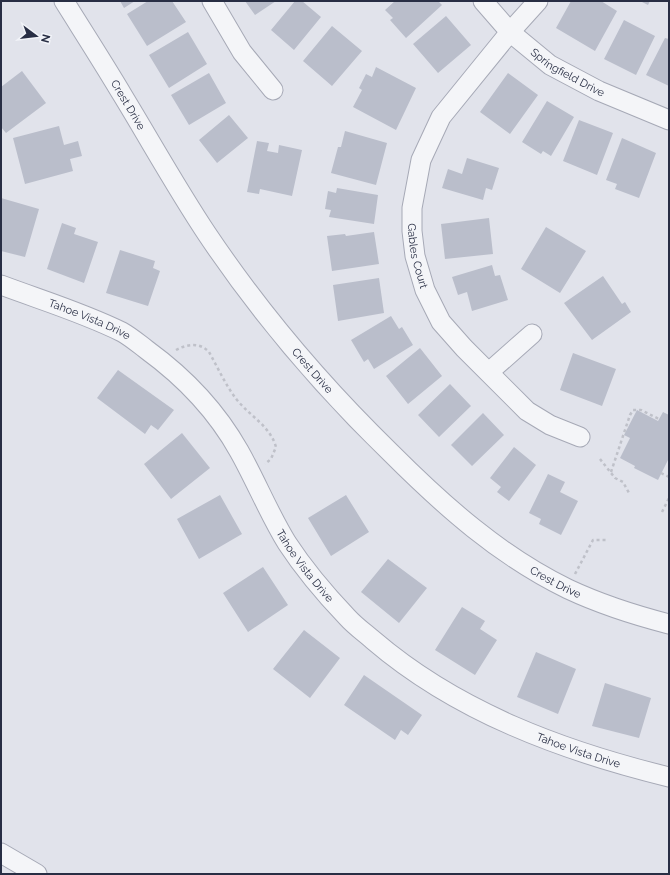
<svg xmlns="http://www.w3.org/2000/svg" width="670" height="875" viewBox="0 0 670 875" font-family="Raleway,sans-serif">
	<rect width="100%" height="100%" fill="#e1e3eb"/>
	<path fill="#babecb" d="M120 1H135L124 8Z
		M148 1H172L186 22 147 46 127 14Z
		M245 1H276L255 15Z
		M295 1H302L321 17 294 50 271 30Z
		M395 1H438L442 5 406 38 390 20 393 18 385 10Z
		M571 1H601L617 11 595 51 556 28Z
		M640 1H650L648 5Z
		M446 16 471 45 438 73 413 44Z
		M624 20 655 36 636 75 604 59Z
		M332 26 362 51 332 86 303 61Z
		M188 32 207 64 169 88 149 55Z
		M665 38 669 39V86L646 75Z
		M376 67 416 88 396 130 353 107 362 90 359 88 366 74 372 77Z
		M22 71 46 103 6 133 1 127V87Z
		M209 73 226 103 189 125 171 95Z
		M508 73 538 95 510 134 480 112Z
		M547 101 574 117 551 156 543 151 541 154 522 142Z
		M229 115 248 138 217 163 199 140Z
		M579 120 613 133 597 175 563 161Z
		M59 126 64 145 78 141 82 156 70 159 73 171 25 184 13 138Z
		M345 131 387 143 376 185 331 173 338 147H341Z
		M622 138 656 153 639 198 615 189 617 184 606 180Z
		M257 141 269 143 267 151 278 153 279 145 302 150 292 196 260 189 259 194 247 192Z
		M467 158 499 168 492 190 486 188 483 200 442 188 448 169 462 174Z
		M337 188 378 195 374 224 329 217 331 210 325 209 328 191 336 193Z
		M1 198 39 209 25 257 1 251Z
		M489 218 493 254 445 259 441 224Z
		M62 223 76 228 74 234 98 242 84 283 47 269Z
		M546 227 586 251 560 293 521 269Z
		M374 232 379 264 332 271 327 236 345 234 346 236Z
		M120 250 155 261 153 268 160 271 148 306 106 293Z
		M492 265 495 276 500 275 508 300 472 311 467 292 458 295 452 277Z
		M603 276 622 304 625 302 631 312 592 340 564 303Z
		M379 278 384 313 338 321 333 285Z
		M391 316 399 329 402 327 413 345 374 369 368 359 364 362 351 340Z
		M420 348 442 376 408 404 386 376Z
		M573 353 616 369 602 406 560 390Z
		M118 370 174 410 158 430 151 425 145 434 97 398Z
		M450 384 471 406 439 437 418 415Z
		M637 410 658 421 663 412 669 415V458L658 480 634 468 635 466 620 458 630 438 624 435Z
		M483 413 504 435 472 466 451 445Z
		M182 433 210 468 171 499 144 464Z
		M514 447 536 465 509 501 497 492 501 487 490 478Z
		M548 474 565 482 560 492 578 501 561 535 539 524 541 519 529 513Z
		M220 495 242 534 199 559 177 519Z
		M346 495 369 532 331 556 308 518Z
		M388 559 427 588 399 623 361 592Z
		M263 567 288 605 248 632 223 593Z
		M462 607 485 621 480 629 497 640 475 675 435 650Z
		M304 630 340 658 310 698 273 669Z
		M536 652 576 669 558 714 517 697Z
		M364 675 422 715 408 735 401 730 395 740 344 705Z
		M605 683 651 698 639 738 592 726Z"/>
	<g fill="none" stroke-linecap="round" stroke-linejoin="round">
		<defs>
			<g id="minor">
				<path id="s1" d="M64 1C84 33 104 64 123 96 151 142 177 189 207 234 260 313 323 387 391 453 444 506 500 556 568 589 600 604 634 615 669 624"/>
				<path d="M212 1 242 52 273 90"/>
				<path id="s2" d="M483 1 510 32 550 65 599 91 669 120"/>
				<path id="s3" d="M538 1 510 32 441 117 421 160 412 208V231L415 256 425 290 441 322 464 348 527 411 550 425 580 437"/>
				<path id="s4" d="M1 285C41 300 84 313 122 332 131 337 139 344 147 350 184 377 216 410 239 451 256 481 269 514 287 543 304 569 326 595 347 617 355 626 365 633 373 640 457 712 563 751 669 777"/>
				<path d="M489 372 532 334"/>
				<path d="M1 853 37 874"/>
			</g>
		</defs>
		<use href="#minor" stroke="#a6a9b6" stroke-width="21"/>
		<path stroke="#bfc1c9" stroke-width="2.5" stroke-dasharray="3 3" stroke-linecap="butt" d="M176 350C187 344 200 342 209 352 218 368 226 386 237 400 251 417 270 426 276 447L271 459 265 464
			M600 459 615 478 623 482 629 493
			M611 472 630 415 633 410H641L659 419
			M661 473 669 477
			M662 512 669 498
			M575 574 593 540H607"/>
		<use href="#minor" stroke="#f4f5f8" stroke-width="19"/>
	</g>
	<g text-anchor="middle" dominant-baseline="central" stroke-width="3" stroke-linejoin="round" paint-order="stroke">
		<g font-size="11" fill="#282e44" stroke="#f1f3f8">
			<text stroke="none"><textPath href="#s2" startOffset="112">Springfield Drive</textPath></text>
			<text stroke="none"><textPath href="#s1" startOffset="122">Crest Drive</textPath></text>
			<text stroke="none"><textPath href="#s3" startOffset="296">Gables Court</textPath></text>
			<text stroke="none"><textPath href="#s4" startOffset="95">Tahoe Vista Drive</textPath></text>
			<text stroke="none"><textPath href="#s1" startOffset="446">Crest Drive</textPath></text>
			<text stroke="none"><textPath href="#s4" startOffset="431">Tahoe Vista Drive</textPath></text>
			<text stroke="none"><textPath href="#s1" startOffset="770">Crest Drive</textPath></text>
			<text stroke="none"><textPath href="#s4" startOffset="767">Tahoe Vista Drive</textPath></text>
		</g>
	</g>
	<rect width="670" height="875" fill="none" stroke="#282e44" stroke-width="4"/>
	<g transform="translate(36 36) rotate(105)" stroke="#f1f3f8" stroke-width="3" paint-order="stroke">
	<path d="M0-3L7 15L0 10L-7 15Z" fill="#282e44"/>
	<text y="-6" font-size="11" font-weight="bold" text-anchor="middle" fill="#282e44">N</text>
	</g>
</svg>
